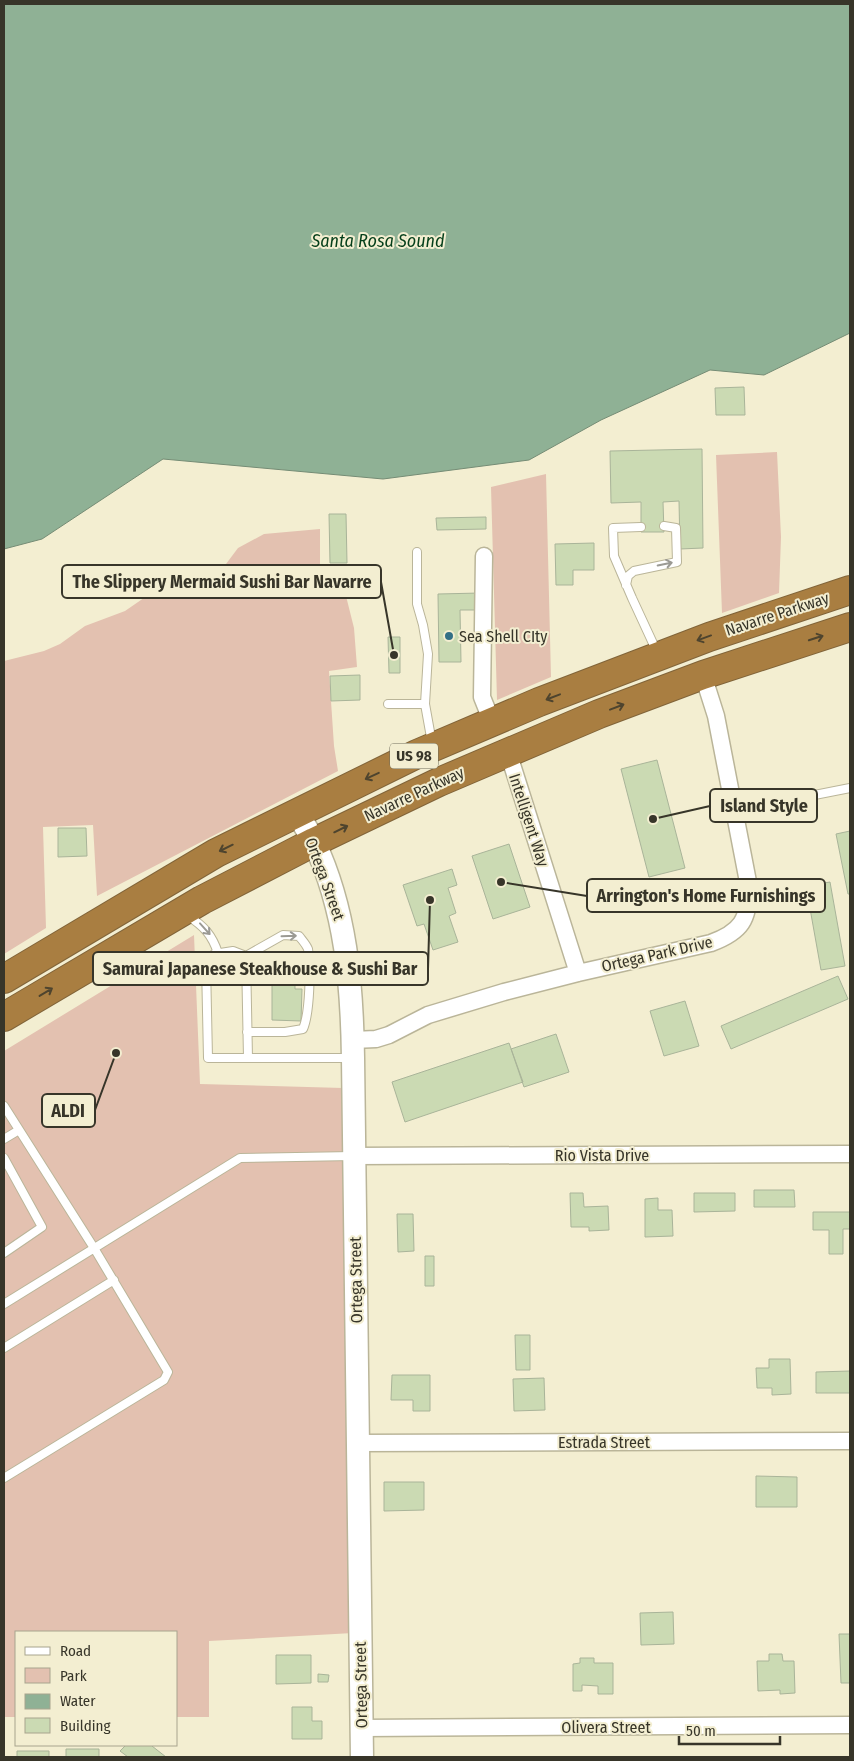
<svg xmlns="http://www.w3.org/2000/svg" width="854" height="1761" viewBox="0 0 854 1761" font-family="'Fira Sans Condensed',sans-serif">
	<rect width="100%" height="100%" fill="#f3eed1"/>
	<path fill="#e3c1b0" d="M777 452 781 537 779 593 722 613 716 455Z
		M546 474 551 677 497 700 491 487Z
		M320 529V573H329L344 588 354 628 357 667 329 671 334 746 338 771 97 896 93 825 43 827 46 928 4 954V661L44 651 60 644 85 626 125 611 170 580 202 577 223 568 238 548 264 534Z
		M194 935 200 1084 343 1088 353 1633 209 1641V1717H176V1632H16V1717H4V1051Z"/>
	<path fill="#8fb195" stroke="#758c75" d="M4 4H850V333L764 375 710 370 601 420 529 460 383 479 163 459 42 539 4 549Z"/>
	<path fill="#cbdab3" stroke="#a9b499" d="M744 387 745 415H716L715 388Z
		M702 449 703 548 680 549 679 501 663 502 664 532H641V502L611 503 610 451Z
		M329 514H346L347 563H330Z
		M486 517V529L437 530 436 518Z
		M594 543V570H573V585H556L555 544Z
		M480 593V610H460L461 662H439L438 594Z
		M388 637H400V673H389Z
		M360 675V700L331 701 330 676Z
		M657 760 685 868 649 877 621 769Z
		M58 828H86L87 856 58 857Z
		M850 831V894H848L836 834Z
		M509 844 530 907 493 919 472 856Z
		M452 869 457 885 448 888 456 913 449 916 458 942 433 950 424 924 417 926 403 885Z
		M830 882 845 966 821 970 806 886Z
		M295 954V989H302L301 1021 272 1020V976L252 977 251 955Z
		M838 976 848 999 731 1049 721 1026Z
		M685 1001 699 1046 664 1056 650 1011Z
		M556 1034 569 1072 524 1087 511 1049Z
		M509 1043 523 1082 405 1122 392 1082Z
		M754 1190H794L795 1207H754Z
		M570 1193H583L584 1207 608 1206 609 1230 589 1231V1227H571Z
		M694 1193H735V1211L694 1212Z
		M658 1198V1210H672L673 1236 645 1237V1199Z
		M813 1212H850V1229H843V1254H829V1230H813Z
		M397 1214H413L414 1251 398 1252Z
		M425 1256H434V1286H425Z
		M515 1335H530V1370H516Z
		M769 1359H790L791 1394 772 1395V1388H757L756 1368H769Z
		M850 1371V1393H816V1372Z
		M392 1375H430V1411H413V1400H391Z
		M544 1378 545 1410 514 1411 513 1379Z
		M756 1476 797 1477V1507H756Z
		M384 1482H424V1510L384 1511Z
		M673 1612 674 1644 641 1645 640 1613Z
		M839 1634H850V1683H841Z
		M769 1654H782L783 1661H794L795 1693 780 1694V1690L758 1691 757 1661H769Z
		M276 1655H311V1683L276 1684Z
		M580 1658H594V1663H613V1694H598V1686L582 1685V1691H573V1664L580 1663Z
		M318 1674 329 1675 328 1682H318Z
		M292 1707H312V1721H322V1739H292Z
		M126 1745H153L152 1746 166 1757H128L120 1751Z
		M66 1749H99V1757H66Z
		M17 1751H49V1757H17Z"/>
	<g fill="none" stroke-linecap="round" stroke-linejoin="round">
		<defs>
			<path id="lane" d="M641 527 613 528 614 556 632 598 657 652
				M417 552V604L423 625 428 654 425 704 432 743
				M626 585 628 576 634 571 677 562 676 528 664 526
				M388 704H425
				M734 811 850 788
				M188 916C204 926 212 935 218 953
				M246 956 283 935 299 936C302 940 306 944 308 949 311 966 310 1013 303 1029L285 1032H247
				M248 1058 246 956 233 951 214 954 206 964 208 1058H351
				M4 1106 94 1248 168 1372 164 1380 4 1478
				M4 1139 19 1130
				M4 1158 42 1227 4 1253
				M4 1304 240 1158 353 1156
				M4 1348 114 1280"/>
			<path id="street" d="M484 556 482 697 492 722
				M508 752 578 973
				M353 1040 376 1039 389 1035 428 1015 504 992 578 973 711 943C741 932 749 920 749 887L716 716 703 675
				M354 1156 850 1154
				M357 1443 850 1441
				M362 1728 850 1725"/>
			<path id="secondary" d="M297 812C302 822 309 832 314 842 346 910 352 984 353 1058L362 1757"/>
			<path id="highway" d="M4 979 216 853 417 754 539 702 709 637 850 590
				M4 1017 202 900 314 842 439 782 599 714 703 675 850 627"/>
		</defs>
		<use href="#lane" stroke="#bab599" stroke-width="10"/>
		<use href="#street" stroke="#bab599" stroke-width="19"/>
		<use href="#secondary" stroke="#bab599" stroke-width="25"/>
		<use href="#highway" stroke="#816439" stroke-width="30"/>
		<use href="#lane" stroke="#fff" stroke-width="8"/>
		<use href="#street" stroke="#fff" stroke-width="16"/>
		<use href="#secondary" stroke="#fff" stroke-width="22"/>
		<use href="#highway" stroke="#a97e41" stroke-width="28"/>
	</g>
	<defs><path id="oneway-shaft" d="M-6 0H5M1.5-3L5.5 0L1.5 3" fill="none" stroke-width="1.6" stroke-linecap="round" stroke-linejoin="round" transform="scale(1.25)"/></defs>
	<g stroke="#9b9a94">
		<use href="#oneway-shaft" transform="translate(665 564) rotate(-12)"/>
		<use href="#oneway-shaft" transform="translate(205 929) rotate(48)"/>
		<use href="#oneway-shaft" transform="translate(289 936) rotate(-2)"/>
	</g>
	<g stroke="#4e442e">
		<use href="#oneway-shaft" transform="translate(704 638) rotate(160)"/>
		<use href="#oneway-shaft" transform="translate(816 638) rotate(-18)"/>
		<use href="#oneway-shaft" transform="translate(553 697) rotate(159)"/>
		<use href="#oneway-shaft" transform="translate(617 707) rotate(-21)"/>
		<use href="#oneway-shaft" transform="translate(372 776) rotate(155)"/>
		<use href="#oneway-shaft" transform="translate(341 829) rotate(-26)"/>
		<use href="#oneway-shaft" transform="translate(226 848) rotate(154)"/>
		<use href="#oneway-shaft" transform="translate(46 992) rotate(-31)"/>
	</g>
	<circle fill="#336f86" stroke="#f3eed1" stroke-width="2" cx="449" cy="636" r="5"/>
	<g text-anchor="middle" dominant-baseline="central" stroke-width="4" stroke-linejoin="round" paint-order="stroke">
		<rect fill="#f3eed1" stroke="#6f6c5b" stroke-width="1" x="390" y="743.5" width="48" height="25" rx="4"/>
		<g font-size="15" font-weight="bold" fill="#373529">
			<text x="414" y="756">US 98</text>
		</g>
		<g font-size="16" fill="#373529" stroke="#f3eed1">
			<text transform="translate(777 614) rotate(-18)">Navarre Parkway</text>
			<text transform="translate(414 794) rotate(-25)">Navarre Parkway</text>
			<text transform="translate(529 820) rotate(72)">Intelligent Way</text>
			<text transform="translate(325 879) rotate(70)">Ortega Street</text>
			<text transform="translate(657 954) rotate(-13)">Ortega Park Drive</text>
			<text x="602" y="1155">Rio Vista Drive</text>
			<text transform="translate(356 1280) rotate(-91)">Ortega Street</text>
			<text x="604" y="1442">Estrada Street</text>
			<text transform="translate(361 1685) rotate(-91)">Ortega Street</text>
			<text x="606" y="1727">Olivera Street</text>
		</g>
		<g font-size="16" fill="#373529" stroke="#f3eed1" text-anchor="start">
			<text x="459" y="636">Sea Shell CIty</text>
		</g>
		<g font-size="18" font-style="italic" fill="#053f1a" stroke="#f3eed1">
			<text x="378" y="241">Santa Rosa Sound</text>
		</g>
	</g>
	<path fill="none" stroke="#373529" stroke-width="2" d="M394 655L381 582M653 819L710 806M501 882L587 896M430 900L428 969M116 1053L95 1110"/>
	<g fill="#373529" stroke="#f3eed1" stroke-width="2">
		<circle cx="394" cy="655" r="5"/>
		<circle cx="653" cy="819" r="5"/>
		<circle cx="501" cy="882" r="5"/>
		<circle cx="430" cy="900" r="5"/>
		<circle cx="116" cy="1053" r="5"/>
	</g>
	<g fill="#f3eed1" stroke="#373529" stroke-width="2">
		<rect x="62" y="565" width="319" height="33" rx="5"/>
		<rect x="710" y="789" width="107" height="33" rx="5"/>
		<rect x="587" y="879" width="238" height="33" rx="5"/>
		<rect x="93" y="952" width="335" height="33" rx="5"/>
		<rect x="42" y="1094" width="53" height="33" rx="5"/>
	</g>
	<g font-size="18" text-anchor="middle" font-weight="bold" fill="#373529">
		<text x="222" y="588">The Slippery Mermaid Sushi Bar Navarre</text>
		<text x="764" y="812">Island Style</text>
		<text x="706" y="902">Arrington's Home Furnishings</text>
		<text x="260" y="975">Samurai Japanese Steakhouse &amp; Sushi Bar</text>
		<text x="68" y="1117">ALDI</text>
	</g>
	<rect width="854" height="1761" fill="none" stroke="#373529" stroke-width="10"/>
	<rect x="15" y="1631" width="162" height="115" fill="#f3eed1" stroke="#a8a48e"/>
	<rect x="25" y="1647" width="25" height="8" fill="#ffffff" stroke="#a8a48e"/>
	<text x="60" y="1656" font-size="15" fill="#373529">Road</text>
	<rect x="25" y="1668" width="25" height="15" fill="#e3c1b0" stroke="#a8a48e"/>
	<text x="60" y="1681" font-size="15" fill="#373529">Park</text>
	<rect x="25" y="1694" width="25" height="15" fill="#8fb195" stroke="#a8a48e"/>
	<text x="60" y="1706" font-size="15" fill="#373529">Water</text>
	<rect x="25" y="1718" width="25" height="15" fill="#cbdab3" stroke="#a8a48e"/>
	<text x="60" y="1731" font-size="15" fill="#373529">Building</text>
	<path d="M679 1736v8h101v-8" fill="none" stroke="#373529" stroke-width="2.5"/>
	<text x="686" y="1736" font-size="15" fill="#373529" stroke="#f3eed1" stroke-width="4" paint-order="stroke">50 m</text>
</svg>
